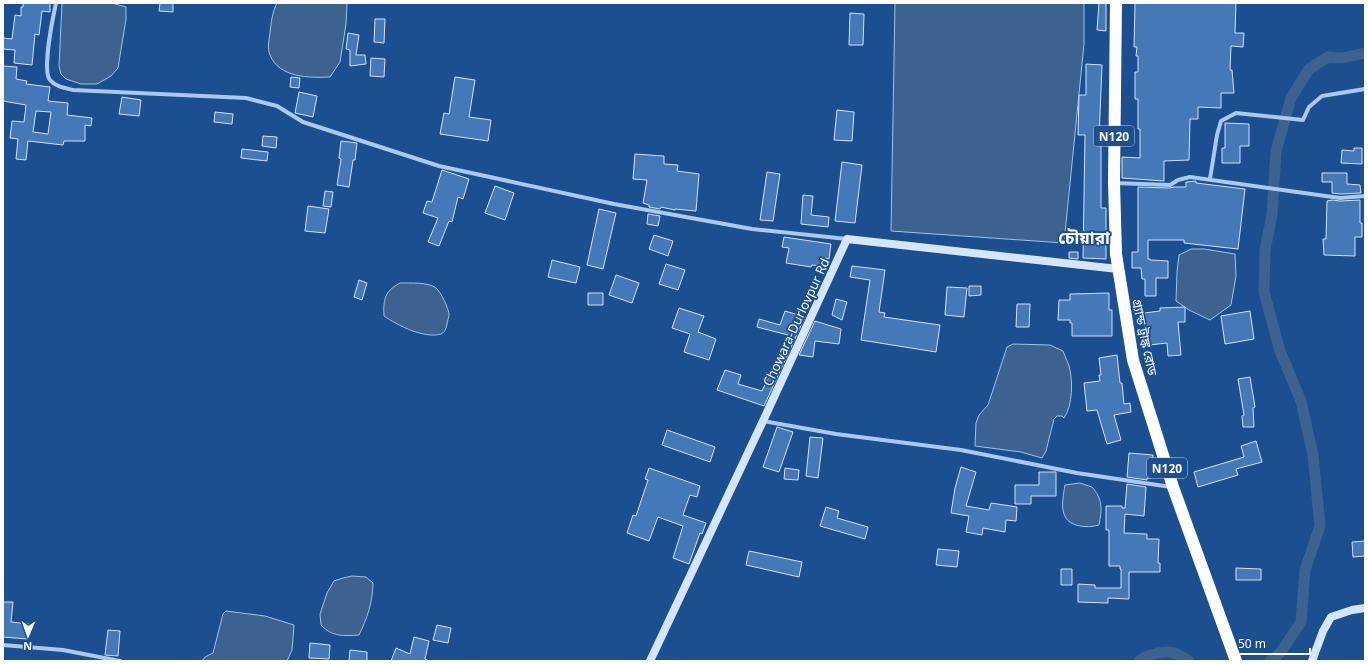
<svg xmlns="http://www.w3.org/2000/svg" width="1368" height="664" viewBox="0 0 1368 664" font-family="'Noto Sans','Noto Sans Bengali',sans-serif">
	<rect width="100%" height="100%" fill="#1b4f8f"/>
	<path fill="#3c6290" stroke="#9cc4f0" d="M62 3H112L126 7V19L118 68 111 76 97 84H81L66 79 61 74 59 66Z
		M277 3H347L346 24 340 62 330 77C310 78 279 78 270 55 267 48 269 40 270 33 271 23 272 13 277 3Z
		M895 3H1084V44L1064 243 891 231Z
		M1191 249H1204L1235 254 1236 276 1231 305 1210 320 1189 310 1176 301 1177 272 1179 255Z
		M400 283C409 283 429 282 436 288 441 292 449 309 449 315 449 318 447 321 447 324 446 329 445 332 441 334 424 339 397 325 384 316 383 299 385 291 400 283Z
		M1013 344 1050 345 1063 351C1065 356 1067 361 1069 366 1073 380 1073 405 1064 418L1062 416H1057L1054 419 1046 451 1042 458 1021 452 975 446 976 423 979 415 988 405 1007 347Z
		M1080 483 1092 487C1103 499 1102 510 1099 525 1092 527 1087 527 1080 526 1058 522 1062 503 1065 485Z
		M352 576 366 577 373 583C373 601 367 619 359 635 344 636 332 637 321 625L320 614 327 593 334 581 343 578Z
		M226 611 265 616 294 625 292 650 287 661H202L205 657 213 653 223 614Z"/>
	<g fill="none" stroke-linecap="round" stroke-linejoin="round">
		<path stroke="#3c6290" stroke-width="11" d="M1139 661C1147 654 1166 650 1175 653 1180 655 1185 659 1189 661
			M1270 661 1280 653 1301 622 1305 570 1320 526 1313 455 1301 401 1280 351 1264 292 1265 250 1272 215 1276 151 1291 98 1309 69 1328 57 1342 58 1365 53"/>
	</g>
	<path fill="#4478b7" stroke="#cfe3fa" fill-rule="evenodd" d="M23 3H50V12L42 11 39 35 35 34 32 65 14 63 15 50 3 49V38L12 39 15 15 21 16V7H23Z
		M160 3H173V12L159 11Z
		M1099 3H1106V31L1097 30Z
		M1135 3H1236L1235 33H1244L1243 47 1231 46 1230 70H1232L1234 93H1221V108L1198 107V119H1190L1189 160 1164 161V181L1122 178V157L1140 158V129H1138V99H1135V72H1138V56H1136L1137 47H1134Z
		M850 13 864 14 863 45H849Z
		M375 19H385L384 43 374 42Z
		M348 33 359 35 356 55H365L366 64 350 66V50L346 49Z
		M371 58 385 59 384 77 370 76Z
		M1086 64 1102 65 1099 139H1101V208H1106V259L1083 258 1085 135H1078L1079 95H1086Z
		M3 66 17 67 16 79 27 81 26 84 50 87 48 101 68 103 67 115 92 118 91 126 85 125V141H64L63 145 28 141 26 160 16 159 18 139 10 138 12 121 24 122 26 105 3 101ZM36 111 51 112 48 134 33 132Z
		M291 77 300 78 299 88 290 87Z
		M455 77 475 80 469 117 491 120 488 141 440 134 444 113 449 114Z
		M299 92 317 96 313 117 295 113Z
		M122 97 141 100 139 116 119 114Z
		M837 110 854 112 852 141 834 140Z
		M215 112 233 114 232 124 214 122Z
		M1225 123 1249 124V146H1240V163H1222V148H1225Z
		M263 136 277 137 276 148 262 146Z
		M341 141 357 143 355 160H353L349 187 337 185 341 159 339 158Z
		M1354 148H1362V164L1341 163 1342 150 1354 151Z
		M242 149 268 152 267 161 241 158Z
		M635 154 664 156V164L678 165 677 171 699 174 696 211 675 209V210L661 207 660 209 649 207V205L643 203 647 180 633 179Z
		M842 162 862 165 855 223 835 221Z
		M442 170 469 179 463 199 458 197 452 222 449 221 439 246 428 242 438 218 423 213 427 201 432 202Z
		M767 172 780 174 773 221 760 220Z
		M1322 173H1347V184L1360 185 1361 193 1340 194 1332 193V182H1322Z
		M1196 181V183L1245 189 1238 249 1184 243V240H1148V259H1150V260L1168 261V278H1156V296H1145V279H1142L1141 268H1132V252H1138V187L1170 188 1173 187H1186V182Z
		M495 186 514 193 505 220 485 213Z
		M325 191 333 192 331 207 323 206Z
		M803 195 813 196 811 215 829 217 828 227 801 224Z
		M1332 200 1340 201 1360 200V223H1362V237H1355V256L1324 255 1323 239H1326L1327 201Z
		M308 206 329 209 325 233 305 231Z
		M599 209 616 213 603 269 587 265Z
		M648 214 660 216 658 226 647 224Z
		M654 235 673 241 668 256 649 249Z
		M784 237 831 244 829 259 825 258 821 266 812 265 811 267 786 263 789 248 782 247Z
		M1069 252H1078V259L1069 258Z
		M552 260 580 267 576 283 548 277Z
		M666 264 685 270 678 290 659 284Z
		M852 266 885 270 879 312 885 313 884 317 940 325 936 352 861 340 870 280 850 277Z
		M616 275 639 283 632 303 609 295Z
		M359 280 367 283 362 300 354 297Z
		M969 286H981V295L969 296Z
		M947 287 967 288 964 317 945 315Z
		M588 293H603V305H588Z
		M1109 293V310H1112V336H1072V323H1070V320H1058L1059 300H1070V294Z
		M836 299 847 302 842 320 832 315Z
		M1017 304H1030L1029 327H1016Z
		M1185 307V322H1178L1181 355 1168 356 1167 343 1149 345 1144 313 1160 311V308Z
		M679 308 704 316 698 332 716 339 709 360 684 352 690 334 672 328Z
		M785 311 805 317 764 406 717 390 725 370 741 375 738 384 762 391 788 335 757 327 759 319 780 325Z
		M1250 311 1254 339 1225 344 1221 316Z
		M815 321 841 329 839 344 815 341 813 357 799 355Z
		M1117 355 1120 383H1122L1124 404 1130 403 1131 412 1114 415 1121 440 1107 444 1097 410 1087 411 1084 383 1100 381 1099 375H1101L1099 358Z
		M1250 377 1255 407 1253 408 1254 427H1243L1242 416 1244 415 1238 379Z
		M777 427 793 432 779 472 763 467Z
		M667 430 715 447 710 462 662 445Z
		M810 437 823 438 818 478 806 476Z
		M1256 441 1262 462 1236 469 1238 475 1198 487 1194 472 1244 457 1241 446Z
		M1129 453 1153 455 1151 478H1147V480L1127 477Z
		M961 467 976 472 966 506 989 510 991 503 1017 507 1016 521 1006 520 1005 532 983 528 982 535 966 532 969 516 951 513 955 488Z
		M649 468 700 486 697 497 690 495 683 515 706 523 702 534 700 533 689 564 673 558 683 526 658 517 649 541 627 533 633 515 636 516 648 480 645 479Z
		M785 468 799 470 798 480 784 479Z
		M1039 472H1056V496H1031V504H1015V485H1039Z
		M1127 484 1146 487 1144 516 1125 514 1124 533 1147 534V539H1159L1158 563H1160V572H1129V599L1108 598V603L1078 602V584L1095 585V588H1121V569H1120V566H1109V530H1106V506H1122V508H1125Z
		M826 507 839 511 837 518 868 527 865 539 820 526Z
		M1365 541V556L1353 557 1352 542Z
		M938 549 959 551 957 567 936 565Z
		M749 551 802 562 799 577 746 565Z
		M1236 568 1261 569V580H1236Z
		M1061 569H1072V585H1061Z
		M3 602H13L11 622 29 624 27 639 3 637Z
		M437 625 451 628 448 643 433 640Z
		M108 630 120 631 118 656 105 655Z
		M414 637 429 641 425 659 428 661H391L396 648 410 654Z
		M310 643 330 645 329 659 309 658Z
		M350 650 367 652V661H349Z"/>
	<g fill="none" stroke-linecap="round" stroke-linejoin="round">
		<path stroke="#a9c9ee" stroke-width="4" d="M56 3C53 17 42 71 50 80 56 87 65 88 73 90L246 98 277 106 303 122 439 166 614 204 752 229 847 239
			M1210 179 1217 135 1221 121 1236 113 1303 120 1309 107 1322 96 1365 89
			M1115 183 1170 185 1178 180 1190 177 1340 198 1365 196
			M763 421 836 434 961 450 1077 473 1171 487
			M3 645 63 650 120 661"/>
		<path stroke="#d6e6fa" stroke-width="8" d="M650 661 763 421 847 239 1118 269
			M1312 661 1323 631 1331 617 1352 610 1365 608"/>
		<path stroke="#fff" stroke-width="12" d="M1116 3 1114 182 1116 254 1133 360 1173 487 1236 661"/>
	</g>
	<g text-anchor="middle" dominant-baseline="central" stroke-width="3.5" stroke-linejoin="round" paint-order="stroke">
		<g fill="#1b4f8f" stroke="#bbcadd" stroke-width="1">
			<rect x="1094" y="126" width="40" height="20" rx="3"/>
			<rect x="1147" y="458" width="40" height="20" rx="3"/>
		</g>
		<g font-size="12" font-weight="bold" fill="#fff">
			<text x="1114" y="136">N120</text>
			<text x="1167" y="468">N120</text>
		</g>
		<g font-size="13" fill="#fff" stroke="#1b4f8f">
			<text transform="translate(796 322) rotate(-65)">Chowara-Durlovpur Rd</text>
			<text transform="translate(1145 337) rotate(78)">গ্র্যান্ড ট্রাঙ্ক রোড</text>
		</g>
		<g font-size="17" font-weight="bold" fill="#fff" stroke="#1b4f8f">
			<text x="1084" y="237">চৌয়ারা</text>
		</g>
	</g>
	<rect width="1368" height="664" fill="none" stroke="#ffffff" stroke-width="8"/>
	<g transform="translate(28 636) rotate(182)" stroke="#1b4f8f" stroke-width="3" paint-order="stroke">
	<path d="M0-3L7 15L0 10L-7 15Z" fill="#ffffff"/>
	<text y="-6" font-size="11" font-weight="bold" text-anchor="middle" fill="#ffffff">N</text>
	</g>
	<path d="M1232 648v6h78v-6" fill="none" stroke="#ffffff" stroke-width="2"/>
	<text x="1238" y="648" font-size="12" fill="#ffffff" stroke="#1b4f8f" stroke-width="3" paint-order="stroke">50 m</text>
</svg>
